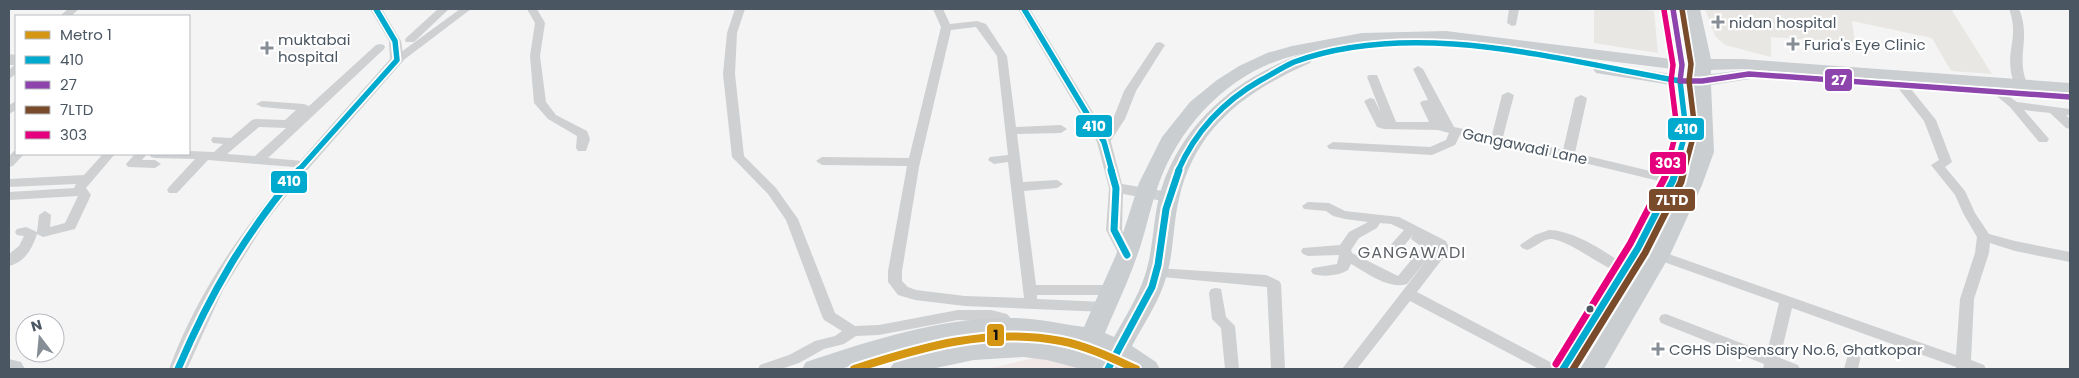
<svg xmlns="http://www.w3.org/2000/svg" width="2079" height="378" viewBox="0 0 2079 378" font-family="Poppins,sans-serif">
	<rect width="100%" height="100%" fill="#f4f4f4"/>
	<path fill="#e8e7e3" d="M1594 9H1638L1654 11 1658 53 1594 43Z
		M1705 9H1951L1992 74 1951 71 1932 38 1852 21 1855 43 1771 37V57L1725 45 1715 36Z"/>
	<path fill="#f1e7e6" d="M1047 355 1082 363 1091 369H987Z"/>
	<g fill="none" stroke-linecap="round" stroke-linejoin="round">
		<path fill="#ced0d2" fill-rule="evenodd" d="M68 9H79L71 16H60Z
			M438 9H449L414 42H406L405 40 406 38Z
			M460 9H471L401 62H393L392 60 393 58Z
			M527 9H537L545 23 540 56 546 102 556 115 587 131 590 139 586 151H578L576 148 577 136 548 119 534 103 530 56 535 23Z
			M735 9H745L737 33 735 74 744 156 776 188 798 219 835 313 855 326 879 325 958 310H991L1007 314 1014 322 1028 347 1026 351 1021 353 1016 351 997 322 958 320 879 335 856 336 844 344 824 349 799 363 781 369H758L760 365 789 355 815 341 835 336 842 331 824 320 822 316 786 220 768 194 732 157 723 74 727 33Z
			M933 9H943L950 24 977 21 986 24 1007 56 1016 127 1061 125 1067 129 1061 133 1017 134 1023 182 1057 180 1063 184 1057 188 1024 191 1036 285H1112L1117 286 1119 290 1117 294 1112 295H1037V299L1105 302 1110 303 1112 307 1110 311 1105 312 965 306 915 300 898 295 888 282V271L907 166 822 165 816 161 822 157 909 158 941 27ZM976 27 997 56 1008 155 990 157 988 160 994 164 1008 162 1024 298 965 296 916 290 908 287 902 281V271L919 167 951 30Z
			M1509 9H1519L1516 25 1512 26 1507 23Z
			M2009 9H2019C2033 42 2011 61 2033 94L2027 97 2023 96C2018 89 2012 81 2011 72 2007 48 2019 35 2009 9Z
			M1160 42 1165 45 1136 91 1125 119 1108 145H1100L1098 142 1113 119 1124 91 1156 43Z
			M380 44 384 45 385 47 384 49 268 158 303 161 307 162 309 165 307 168 208 160 177 193H169L167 190 169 187 195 159 155 158 151 157 149 154H189V151L214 152 223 144 213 143 211 140 213 137 231 138 252 120 256 119 285 120 296 110 262 107 256 104 262 101 304 104 309 106 376 45ZM259 127 286 128 255 156 227 154Z
			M9 54 16 55V74L9 79V70L14 65H9Z
			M1418 66 1423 69 1454 127 1492 135 1502 95 1508 92 1514 95 1503 137 1563 150 1575 98 1581 95 1587 98 1575 153 1692 181 1698 185 1692 189 1568 159 1460 135 1455 145 1432 155 1329 149 1327 146 1333 142 1430 147 1446 140 1449 133 1438 130 1384 129 1377 127 1364 101 1370 98 1374 99 1381 113 1367 77 1369 75H1377L1396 122H1429L1420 103 1422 101 1428 100 1413 69Z
			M1894 72 1898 73 1936 120 1952 162 1945 167 1965 191 1975 213 1989 234 2015 241 2070 252V262L2015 251 1990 243 1989 253 1974 299 1971 360 1984 365 1986 369H1956V367L1792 308 1780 358 1798 365 1800 369H1763L1764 364 1661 323 1659 319 1661 315 1666 314 1767 353 1779 303 1633 251 1631 248 1633 245H1643L1956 355 1960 299 1975 253 1977 237 1963 213 1955 195 1931 165 1939 160 1924 121 1888 75Z
			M1997 88 2017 102 2070 109V115H2066L2070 119V129L2066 128 2050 113 2024 110 2049 139 2047 142H2039L2010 107 1993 93 1991 91Z
			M16 101V110L9 114V105Z
			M14 151H16V154H24L13 166 9 167V156Z
			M103 154H115L86 188 91 195 75 229 43 237 37 234C32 249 25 262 9 266V254L19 246 24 236 17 235 15 232 17 229 26 227 37 232 39 215 45 211 51 215 50 227 65 223 78 196 9 200V192L74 188 76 184 9 187V179L84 175Z
			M135 154H147L142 160H155L161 164 155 168 128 167 126 164Z
			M1308 202 1329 203 1345 211 1399 217 1446 241 1450 249 1417 292 1556 365 1558 369H1539L1410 301 1357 369H1342L1436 248 1435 246 1434 251 1407 284C1388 290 1366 272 1351 264L1348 270C1339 276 1323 277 1313 274L1311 271 1313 268 1337 264 1339 255 1308 256 1303 254 1301 251 1303 248 1340 245 1349 232 1368 222 1345 219 1333 216 1326 211 1304 209 1302 206ZM1380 223 1391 224 1404 230 1386 250 1388 253H1398L1413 235 1411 239 1422 247 1398 276 1352 253 1351 250 1359 238 1377 228Z
			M1549 230C1577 231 1606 253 1629 267L1631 270 1629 273C1614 278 1573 241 1552 239 1542 239 1536 247 1527 250L1522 248 1520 245 1535 235Z
			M1157 268 1266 275 1279 281 1281 284 1285 369H1271L1267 287 1152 276 1150 273 1152 270Z
			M1216 288 1221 289 1226 317 1235 326 1239 369H1225L1221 328 1212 319 1209 293 1211 289Z
			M1854 349 1859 351 1861 355 1858 369H1844L1849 351Z"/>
		<path fill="#ced0d2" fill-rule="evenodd" d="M370 9H382L401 41 404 60 302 176 265 223 223 290 187 369H169C215 244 305 157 390 59L389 41Z
			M1018 9H1030L1111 142 1122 184 1169 192 1174 193 1177 197 1174 201 1169 202 1123 194 1122 230 1135 255 1133 259 1127 261 1121 259 1106 230 1109 188 1097 142Z"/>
		<path fill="#caced1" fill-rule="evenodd" d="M1665 9H1681L1690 60H1693L1684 9H1700L1711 59H1742L2070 83V93L1742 69 1711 70V74L1744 70 1750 71 1753 75 1750 79 1711 85 1714 152 1702 185 1670 255 1604 369H1580L1649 255 1682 185 1694 152V135L1683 180 1649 248 1575 369H1551L1628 246 1663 180 1677 130 1672 85 1602 74 1596 73 1593 69 1596 65 1602 64 1672 74 1673 69 1446 41 1362 43 1304 54 1310 55 1313 59 1310 63C1246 91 1195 128 1179 199 1173 224 1174 250 1167 274 1161 299 1144 323 1132 346L1156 362 1160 369H1131L1123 363 1120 369H1081L1047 360 1023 357 974 360 931 369H890L894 362C952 344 1015 330 1075 349L1077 344 1014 335 980 337 921 346 876 357 841 369H802L806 362C872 340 942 317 1013 318 1036 318 1061 324 1084 327L1116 255 1139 183 1162 137 1190 102 1217 80 1239 66 1267 53 1292 46 1362 33 1446 31 1672 59ZM1302 54C1289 58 1276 65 1264 71 1213 98 1174 141 1159 197 1153 222 1153 251 1145 275 1138 297 1125 317 1114 337L1105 333C1116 307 1128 282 1137 256 1146 232 1150 207 1159 183 1182 121 1235 67 1302 54ZM1690 70H1694L1693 76H1690ZM1690 86H1693L1694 118ZM1098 349 1105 352 1102 358 1095 356Z
			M9 359 21 362 25 369H9Z"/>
		<defs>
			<path id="bus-1-far1" d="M1024 9 1104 142 1112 171
				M298 171 397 60 395 41 376 9
				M1178 171C1195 132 1224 101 1261 80 1272 74 1283 67 1294 62 1414 18 1559 60 1680 81L1686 130 1675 171"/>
			<path id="bus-1" d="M1111 170 1116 188 1114 230 1127 255
				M178 369C211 292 245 234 299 170
				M1108 369 1152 287 1158 265 1166 209 1179 170
				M1563 369 1638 248 1673 180 1676 170"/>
			<path id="bus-2" d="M1673 9 1682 65 1680 81H1702L1749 74 2070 97"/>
			<path id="bus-3-far1" d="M1682 9 1691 64 1689 81 1695 130 1684 171"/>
			<path id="bus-3" d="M1573 369 1645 253 1681 182 1684 170"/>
			<path id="bus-4-far1" d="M1664 10 1673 65 1671 81 1677 129 1666 171"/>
			<path id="bus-4" d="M1556 364 1630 244 1665 177 1667 170"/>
		</defs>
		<use href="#bus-1-far1" stroke="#fff" stroke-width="9"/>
		<use href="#bus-1" stroke="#fff" stroke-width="11"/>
		<use href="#bus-2" stroke="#fff" stroke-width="9"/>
		<use href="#bus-3-far1" stroke="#fff" stroke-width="9"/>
		<use href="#bus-3" stroke="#fff" stroke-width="11"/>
		<use href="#bus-4-far1" stroke="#fff" stroke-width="9"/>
		<use href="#bus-4" stroke="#fff" stroke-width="11"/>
		<use href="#bus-1-far1" stroke="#00a9ce" stroke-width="5.5"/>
		<use href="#bus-1" stroke="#00a9ce" stroke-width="7"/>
		<use href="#bus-2" stroke="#8e44ad" stroke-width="5.5"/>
		<use href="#bus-3-far1" stroke="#7a4b2a" stroke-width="5.5"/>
		<use href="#bus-3" stroke="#7a4b2a" stroke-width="7"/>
		<use href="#bus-4-far1" stroke="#e5007d" stroke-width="5.5"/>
		<use href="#bus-4" stroke="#e5007d" stroke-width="7"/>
		<defs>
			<path id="metro-1" d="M854 369C922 347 989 327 1061 341 1087 346 1112 358 1136 369"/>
		</defs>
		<use href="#metro-1" stroke="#fff" stroke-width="12"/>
		<use href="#metro-1" stroke="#d49613" stroke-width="8"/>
	</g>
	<g fill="#868d94" stroke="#fff" stroke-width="2">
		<path d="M1715.5 14.5h5v5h5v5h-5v5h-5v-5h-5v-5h5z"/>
		<path d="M1790.5 36.5h5v5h5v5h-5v5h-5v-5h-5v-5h5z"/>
		<path d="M264.5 40.5h5v5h5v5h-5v5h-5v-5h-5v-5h5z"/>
		<path d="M1655.5 341.5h5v5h5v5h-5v5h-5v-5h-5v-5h5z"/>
	</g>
	<circle fill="#4a5661" stroke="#fff" stroke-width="2" cx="1590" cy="309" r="4.5"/>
	<g text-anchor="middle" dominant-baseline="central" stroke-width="4.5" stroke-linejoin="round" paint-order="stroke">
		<g font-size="15" fill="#4a5661" stroke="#fff" text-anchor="start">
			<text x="1729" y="22">nidan hospital</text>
			<text x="278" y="39">muktabai<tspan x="278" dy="17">hospital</tspan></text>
			<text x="1804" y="44">Furia's Eye Clinic</text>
			<text x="1669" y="349">CGHS Dispensary No.6, Ghatkopar</text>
		</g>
		<g font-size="15" fill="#4a5661" stroke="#fff">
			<text transform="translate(1525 146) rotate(12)">Gangawadi Lane</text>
		</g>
		<g font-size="16" letter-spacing="1" fill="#5f6368" stroke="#fff">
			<text x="1412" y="252">GANGAWADI</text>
		</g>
	</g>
	<g stroke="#fff" stroke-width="2">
		<rect x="1824" y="68" width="29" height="24" rx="5" fill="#8e44ad"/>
		<rect x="1075" y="114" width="38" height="24" rx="5" fill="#00a9ce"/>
		<rect x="1667" y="117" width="38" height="24" rx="5" fill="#00a9ce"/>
		<rect x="1649" y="151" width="38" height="24" rx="5" fill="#e5007d"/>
		<rect x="270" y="170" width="38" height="24" rx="5" fill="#00a9ce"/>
		<rect x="1648" y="188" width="48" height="24" rx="5" fill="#7a4b2a"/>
		<rect x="986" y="323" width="19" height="24" rx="5" fill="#d49613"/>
	</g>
	<g font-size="14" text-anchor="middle" font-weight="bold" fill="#fff">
		<text x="1839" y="85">27</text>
		<text x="1094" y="131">410</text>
		<text x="1686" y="134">410</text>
		<text x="1668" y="168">303</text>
		<text x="289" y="186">410</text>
		<text x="1672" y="205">7LTD</text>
	</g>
	<g font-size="14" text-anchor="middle" font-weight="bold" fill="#111">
		<text x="996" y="340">1</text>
	</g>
	<rect width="2079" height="378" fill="none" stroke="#4a5661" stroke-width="20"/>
	<rect x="15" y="15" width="175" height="140" fill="#ffffff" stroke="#b7bbc0"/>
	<rect x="25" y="31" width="25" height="8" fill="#d49613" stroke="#b7bbc0"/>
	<text x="60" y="40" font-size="15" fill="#4a5661">Metro 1</text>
	<rect x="25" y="56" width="25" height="8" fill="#00a9ce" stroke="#b7bbc0"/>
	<text x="60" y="65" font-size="15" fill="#4a5661">410</text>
	<rect x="25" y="81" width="25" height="8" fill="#8e44ad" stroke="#b7bbc0"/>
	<text x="60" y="90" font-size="15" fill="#4a5661">27</text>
	<rect x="25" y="106" width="25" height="8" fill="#7a4b2a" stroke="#b7bbc0"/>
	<text x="60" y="115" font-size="15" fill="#4a5661">7LTD</text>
	<rect x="25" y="131" width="25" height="8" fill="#e5007d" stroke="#b7bbc0"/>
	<text x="60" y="140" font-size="15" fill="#4a5661">303</text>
	<g transform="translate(40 338) rotate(344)"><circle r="24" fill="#ffffff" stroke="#b7bbc0"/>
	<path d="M0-4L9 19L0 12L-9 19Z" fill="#868d94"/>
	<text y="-8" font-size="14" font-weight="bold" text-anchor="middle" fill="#4a5661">N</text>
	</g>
</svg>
